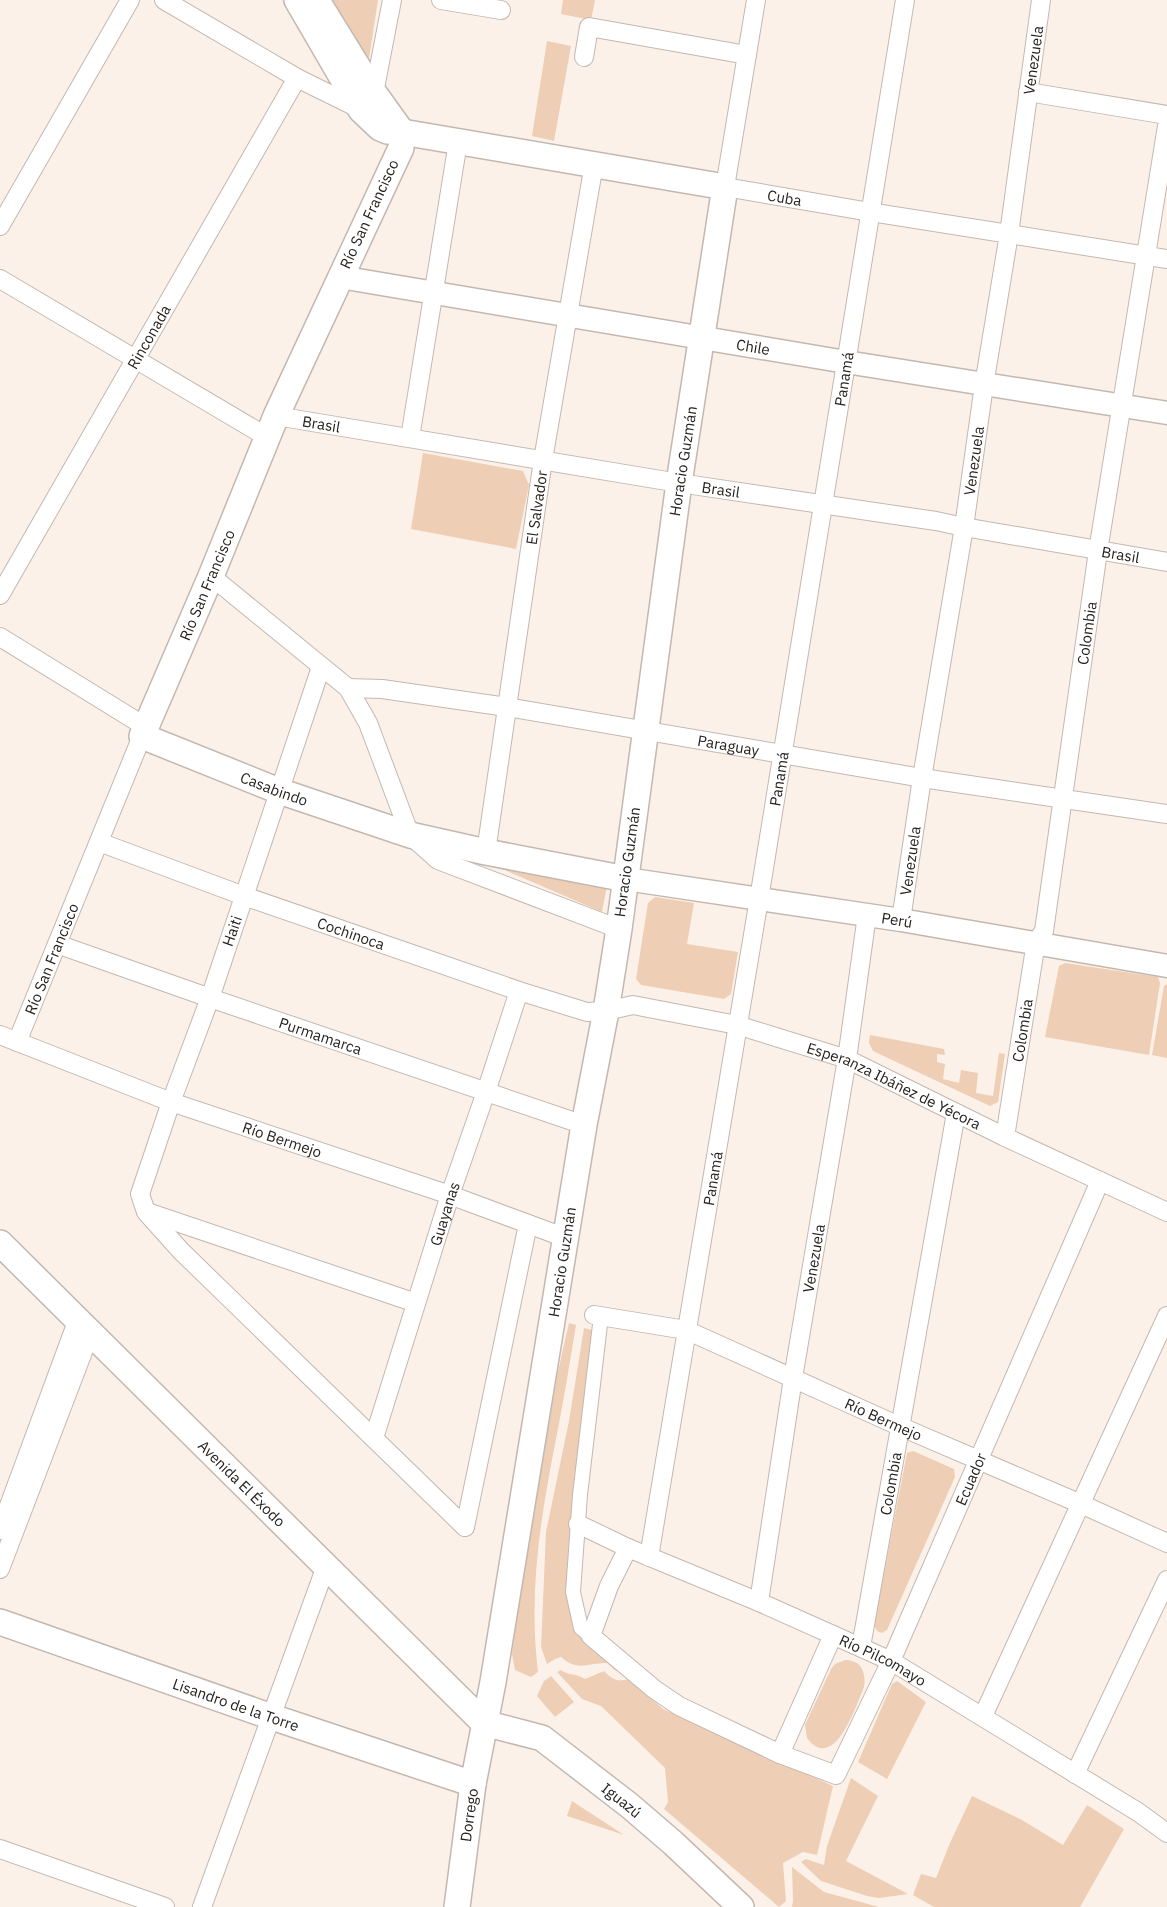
<svg xmlns="http://www.w3.org/2000/svg" width="1167" height="1907" viewBox="0 0 1167 1907" font-family="'IBM Plex Sans',sans-serif">
	<rect width="100%" height="100%" fill="#fcf1e8"/>
	<path fill="#eeceb4" d="M325 0H378L368 65Z
		M563 0H595L591 20 561 14Z
		M547 41 571 46 554 141 532 136Z
		M423 453 523 471 529 485 516 549 411 529Z
		M493 865 607 886 602 912Z
		M655 897 694 903 687 944 738 952 731 994 724 999 641 985 636 979 648 903Z
		M1065 963 1158 977 1160 983 1149 1055 1045 1037 1059 966Z
		M1167 984V1058L1152 1055 1164 986Z
		M870 1035 944 1049 945 1055 937 1054V1062L945 1064 943 1079 959 1083 961 1070 978 1073 976 1093 993 1096 999 1053 1005 1054 998 1102 990 1106 873 1051 869 1043Z
		M569 1323 576 1325C570 1362 564 1398 557 1434 541 1515 528 1590 538 1672L531 1677 515 1670 512 1654C526 1543 543 1433 569 1323Z
		M584 1328 592 1330 568 1552 567 1588 573 1628 618 1670 616 1671 607 1663C587 1663 578 1672 561 1657L555 1659 547 1664 541 1647 546 1532 569 1421Z
		M913 1451 954 1469 955 1477 887 1630 882 1633 877 1631 874 1625 907 1453Z
		M845 1660C862 1660 866 1673 864 1687 856 1706 834 1774 807 1738L805 1725 831 1669 835 1664Z
		M561 1670C568 1676 577 1673 585 1679L604 1671C613 1680 617 1682 629 1679L663 1709 833 1786 817 1855 803 1852 783 1863 786 1901 779 1907 664 1809 668 1802 665 1768 601 1706 582 1699 557 1672Z
		M551 1676 574 1702 555 1717 537 1696 544 1681Z
		M897 1681 926 1702 887 1779 858 1762 892 1684Z
		M851 1778 878 1796 846 1861 908 1894 879 1898 867 1896 821 1881 801 1862 806 1859 824 1865 827 1846Z
		M972 1796 1022 1820 1063 1845 1087 1805 1124 1829 1080 1907H934L913 1895 921 1874 936 1878 950 1843Z
		M572 1801 624 1835 567 1816Z
		M792 1867 824 1892 879 1907H792L793 1901Z"/>
	<g fill="none" stroke-linecap="round" stroke-linejoin="round">
		<defs>
			<path id="pedestrian" d="M591 1636 581 1628 573 1592 580 1495 601 1316"/>
			<g id="minor">
				<path d="M164 0 297 78 360 109"/>
				<path d="M441 0 501 10"/>
				<path id="s1" d="M756 0 725 187 870 212 1167 259"/>
				<path d="M584 57 589 27 747 55"/>
				<path d="M1028 92 1167 115"/>
				<path d="M374 93 392 0"/>
				<path d="M0 226 130 0"/>
				<path d="M0 279 267 437"/>
				<path id="s2" d="M276 416 679 483 936 521 964 527 1167 562"/>
				<path d="M410 438 458 142"/>
				<path d="M211 576 348 688 368 723 410 835 438 860 619 929"/>
				<path id="s3" d="M0 595 297 78"/>
				<path d="M0 637 146 727"/>
				<path d="M321 667 210 998 171 1102 140 1194 146 1212 181 1251 465 1527"/>
				<path id="s4" d="M348 688 382 689 507 707 922 778 1167 814"/>
				<path id="s5" d="M99 842 244 896 519 991 587 1012 606 1011 633 1005 737 1025 847 1059 1005 1137 1167 1212"/>
				<path id="s6" d="M486 852 543 460 594 164"/>
				<path id="s7" d="M901 920 922 778 964 527 984 385 1009 234 1041 0"/>
				<path id="s8" d="M57 944 210 998 584 1125"/>
				<path id="s9" d="M0 1035 171 1102 450 1195 566 1238"/>
				<path id="s10" d="M17 1042 142 736"/>
				<path id="s11" d="M1005 1137 1036 942 1044 931 1098 551 1167 126"/>
				<path d="M147 1212 416 1303"/>
				<path id="s12" d="M594 1315 686 1330 899 1426 1081 1504 1167 1543"/>
				<path id="s13" d="M374 1438 450 1195 486 1092 519 991"/>
				<path id="s14" d="M578 1524 628 1548 759 1602 891 1661 1138 1812 1167 1833"/>
				<path d="M465 1527 528 1224"/>
				<path d="M0 1530 78 1319"/>
				<path id="s15" d="M628 1548 609 1586 591 1636 654 1689 679 1706 780 1754 836 1775 891 1661 1100 1181"/>
				<path id="s16" d="M649 1557 759 899 905 0"/>
				<path d="M0 1569 91 1331"/>
				<path id="s17" d="M759 1602 793 1378 847 1059 867 915"/>
				<path id="s18" d="M861 1647 956 1113"/>
				<path d="M983 1716 1167 1316"/>
				<path d="M780 1754 833 1635"/>
				<path d="M1075 1774 1167 1580"/>
				<path d="M0 1849 165 1907"/>
				<path d="M202 1907 326 1566"/>
			</g>
			<g id="tertiary">
				<path id="s19" d="M340 277 846 362 1167 413"/>
				<path id="s20" d="M626 879 901 920 1167 966"/>
			</g>
			<g id="secondary">
				<path d="M297 0 361 110 380 128 387 131 402 132 725 187 679 483 619 929 606 1011 584 1125 493 1682 473 1784 457 1907"/>
				<path d="M319 4 374 93 402 132"/>
				<path id="s21" d="M402 132 401 148 276 416 211 576 142 736 279 791 410 835 486 852 626 879"/>
				<path id="s22" d="M0 1243 484 1723"/>
				<path id="s23" d="M0 1622 272 1717 473 1784"/>
				<path id="s24" d="M484 1723 542 1738 630 1806 673 1843 741 1907"/>
			</g>
		</defs>
		<use href="#pedestrian" stroke="#c3b8b0" stroke-width="16"/>
		<use href="#minor" stroke="#c3b8b0" stroke-width="20"/>
		<use href="#tertiary" stroke="#c3b8b0" stroke-width="25"/>
		<use href="#secondary" stroke="#c3b8b0" stroke-width="28"/>
		<use href="#pedestrian" stroke="#fff" stroke-width="14"/>
		<use href="#minor" stroke="#fff" stroke-width="18"/>
		<use href="#tertiary" stroke="#fff" stroke-width="22"/>
		<use href="#secondary" stroke="#fff" stroke-width="25"/>
	</g>
	<g text-anchor="middle" dominant-baseline="central" stroke-width="4.5" stroke-linejoin="round" paint-order="stroke">
		<g font-size="15" fill="#25211e" stroke="#fff">
			<text stroke="none"><textPath href="#s7" startOffset="870">Venezuela</textPath></text>
			<text stroke="none"><textPath href="#s1" startOffset="250">Cuba</textPath></text>
			<text transform="translate(369 214) rotate(-65)">Río San Francisco</text>
			<text stroke="none"><textPath href="#s3" startOffset="298">Rinconada</textPath></text>
			<text stroke="none"><textPath href="#s19" startOffset="419">Chile</textPath></text>
			<text stroke="none"><textPath href="#s16" startOffset="1194">Panamá</textPath></text>
			<text stroke="none"><textPath href="#s2" startOffset="46">Brasil</textPath></text>
			<text stroke="none"><textPath href="#s7" startOffset="465">Venezuela</textPath></text>
			<text transform="translate(683 461) rotate(-81)">Horacio Guzmán</text>
			<text stroke="none"><textPath href="#s2" startOffset="451">Brasil</textPath></text>
			<text stroke="none"><textPath href="#s6" startOffset="348">El Salvador</textPath></text>
			<text stroke="none"><textPath href="#s2" startOffset="856">Brasil</textPath></text>
			<text transform="translate(207 585) rotate(-67)">Río San Francisco</text>
			<text stroke="none"><textPath href="#s11" startOffset="512">Colombia</textPath></text>
			<text stroke="none"><textPath href="#s4" startOffset="385">Paraguay</textPath></text>
			<text stroke="none"><textPath href="#s16" startOffset="789">Panamá</textPath></text>
			<text stroke="none"><textPath href="#s21" startOffset="801">Casabindo</textPath></text>
			<text stroke="none"><textPath href="#s7" startOffset="60">Venezuela</textPath></text>
			<text transform="translate(627 862) rotate(-82)">Horacio Guzmán</text>
			<text stroke="none"><textPath href="#s20" startOffset="274">Perú</textPath></text>
			<text transform="translate(232 931) rotate(-71)">Haiti</text>
			<text stroke="none"><textPath href="#s5" startOffset="268">Cochinoca</textPath></text>
			<text stroke="none"><textPath href="#s10" startOffset="90">Río San Francisco</textPath></text>
			<text stroke="none"><textPath href="#s11" startOffset="108">Colombia</textPath></text>
			<text stroke="none"><textPath href="#s8" startOffset="279">Purmamarca</textPath></text>
			<text stroke="none"><textPath href="#s5" startOffset="838">Esperanza Ibáñez de Yécora</textPath></text>
			<text stroke="none"><textPath href="#s9" startOffset="301">Río Bermejo</textPath></text>
			<text stroke="none"><textPath href="#s16" startOffset="384">Panamá</textPath></text>
			<text stroke="none"><textPath href="#s13" startOffset="235">Guayanas</textPath></text>
			<text stroke="none"><textPath href="#s17" startOffset="348">Venezuela</textPath></text>
			<text transform="translate(562 1262) rotate(-81)">Horacio Guzmán</text>
			<text stroke="none"><textPath href="#s12" startOffset="310">Río Bermejo</textPath></text>
			<text stroke="none"><textPath href="#s15" startOffset="705">Ecuador</textPath></text>
			<text stroke="none"><textPath href="#s22" startOffset="341">Avenida El Éxodo</textPath></text>
			<text stroke="none"><textPath href="#s18" startOffset="166">Colombia</textPath></text>
			<text stroke="none"><textPath href="#s14" startOffset="334">Río Pilcomayo</textPath></text>
			<text stroke="none"><textPath href="#s23" startOffset="250">Lisandro de la Torre</textPath></text>
			<text stroke="none"><textPath href="#s24" startOffset="161">Iguazú</textPath></text>
			<text transform="translate(469 1815) rotate(-82)">Dorrego</text>
		</g>
	</g>
</svg>
